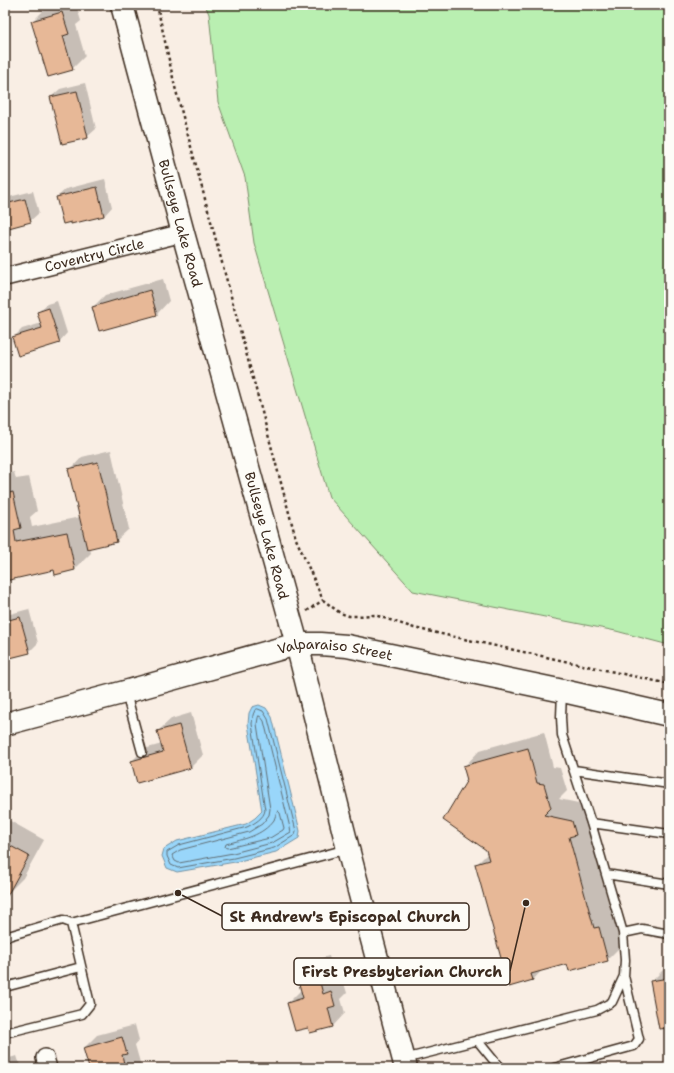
<svg xmlns="http://www.w3.org/2000/svg" width="674" height="1073" viewBox="0 0 674 1073" font-family="'Shantell Sans',sans-serif">
	<rect width="100%" height="100%" fill="#f9eee4"/>
	<filter id="ink" filterUnits="userSpaceOnUse"><feTurbulence type="fractalNoise" baseFrequency=".025" numOctaves="2"/><feDisplacementMap in="SourceGraphic" scale="8" xChannelSelector="R" yChannelSelector="G"/><feConvolveMatrix kernelMatrix="1 2 1 2 8 2 1 2 1" color-interpolation-filters="sRGB"/></filter>
	<g filter="url(#ink)">
		<path fill="#b9efb1" stroke="#7a8c68" d="M205 5H669V645L616 631 413 591 329 497 254 243 245 177 218 102 209 14Z"/>
		<path fill="#99d6fa" stroke="#7391a2" d="M259 705 266 708 272 717 300 831 299 838 276 852 235 862 177 872 167 868 162 856 164 849 177 841 246 824 255 818 262 811 248 724 249 713 252 707Z"/>
		<path fill="#0003" d="M59 5H76L81 21 76 25 85 56 72 69 32 22 45 9Z
			M85 83 96 129 87 137 51 97 60 89Z
			M105 179 112 207 104 216 72 223V221L57 197 66 189Z
			M33 191 39 213 30 221 8 227V229L5 232V198Z
			M163 279 169 301 157 314 93 307 105 295Z
			M57 301 67 333 59 342 13 338 22 329 42 323 38 312 47 304Z
			M111 450 129 529 116 541 90 547 91 553 75 569H55L5 580V474L14 472 16 479 29 477 37 511 30 517 32 527 80 517 70 470 82 457Z
			M29 609 38 643 29 652 5 634V619L10 614Z
			M191 713 203 755 191 767 132 761 144 749 162 744 158 731 171 719Z
			M544 732 553 767 560 768 567 791 559 799 588 805 592 818 586 823 611 912 615 911 624 943 607 960 568 962 543 969 533 980 509 986 476 865 488 853 469 780 464 767 480 750Z
			M5 818 44 840 23 878 7 894H5Z
			M329 956 336 982 343 980 347 993 341 999 345 1013 333 1026 311 1032 309 1026 288 1003 300 991 302 990 298 973 310 961Z
			M669 968V1027L652 981 664 969Z
			M135 1025 139 1040 135 1045 141 1066 139 1068H90L84 1048 97 1035Z
			M17 1056 21 1068H5V1059Z"/>
		<g fill="none" stroke-linecap="round" stroke-linejoin="round">
			<path stroke="#616f76" stroke-width="1" d="M258 709 263 711 268 719 296 831 295 835 274 848 234 858 178 868 171 865 167 856V852L179 845 247 827C255 823 264 818 265 810L252 724 253 715 255 710Z
				M259 716 261 717 264 721 291 832 272 843 233 853 179 863 175 861 172 855 180 850 249 832 262 824 269 815 270 809 257 724 258 718Z
				M278 811 280 813 284 828 283 830 270 838 232 847 227 848 225 847 226 844C244 839 262 836 274 820 275 817 276 814 278 811Z"/>
		</g>
		<path fill="#e7b897" stroke="#3b2a1e" d="M62 12 69 34 63 36 73 70 48 77 31 21Z
			M77 91 88 138 62 144 50 97Z
			M97 187 104 216 71 224V222L63 224 56 197Z
			M25 199 31 222 5 229V204Z
			M150 290 157 315 99 331 92 307Z
			M49 308 60 343 18 356 12 337 42 328 37 312Z
			M98 462 117 542 87 549 68 469Z
			M13 492 21 528 14 530 16 542 67 532 75 570 55 575 54 570 5 581V494Z
			M20 617 30 653 10 658 5 638V621Z
			M179 725 191 768 137 783 131 761 163 752 157 731Z
			M528 748 537 783 544 784 551 808 544 815 572 821 576 835 569 837 594 928 599 927 608 961 569 971 567 964 531 974 533 980 509 987 475 864 489 860 486 850 443 820 467 780 463 766Z
			M5 843 29 856 7 896 5 895Z
			M316 967 323 994 331 991 335 1006 328 1008 333 1027 310 1033 308 1028 295 1031 287 1003 303 998 296 973Z
			M669 978V1028L659 1029 650 981Z
			M122 1037 127 1054 122 1055 125 1068H89L83 1048Z"/>
		<g fill="none" stroke-linecap="round" stroke-linejoin="round">
			<defs>
				<path id="lane" d="M126 693 142 752
					M574 770 669 784
					M591 823 669 834
					M606 874 669 884
					M623 933 642 929 669 934
					M5 937 63 920 71 923 347 849
					M5 987 81 967
					M5 1033 82 1014 90 1004 71 923
					M477 1040 500 1068
					M404 1059 597 1010 612 1002 624 976 625 960 623 933 591 823 562 735 561 717 562 692
					M554 1068 634 1046 639 1039 624 976"/>
				<g id="street">
					<path id="s1" d="M5 277 183 233"/>
					<path d="M45 1058 48 1068"/>
				</g>
				<g id="secondary">
					<path id="s2" d="M122 5 183 233 297 644 348 849 406 1068"/>
					<path id="s3" d="M5 724 125 692 297 644H320L347 646 563 691 669 715"/>
				</g>
			</defs>
			<use href="#lane" stroke="#3b2a1e" stroke-width="11"/>
			<use href="#street" stroke="#3b2a1e" stroke-width="20"/>
			<use href="#secondary" stroke="#3b2a1e" stroke-width="25"/>
			<path stroke="#3b2a1e" stroke-width="2.5" stroke-dasharray="3 3" stroke-linecap="butt" d="M157 5 175 87 296 539 323 600 340 613 349 616H357L375 615 414 628 669 684
				M307 611 323 600"/>
			<use href="#lane" stroke="#fdfcf7" stroke-width="8"/>
			<use href="#street" stroke="#fdfcf7" stroke-width="17"/>
			<use href="#secondary" stroke="#fdfcf7" stroke-width="22"/>
		</g>
	</g>
	<g text-anchor="middle" dominant-baseline="central" stroke-width="3.5" stroke-linejoin="round" paint-order="stroke">
		<g font-size="14" fill="#3b2a1e" stroke="#fdfcf7">
			<text stroke="none"><textPath href="#s2" startOffset="226">Bullseye Lake Road</textPath></text>
			<text stroke="none"><textPath href="#s1" startOffset="92">Coventry Circle</textPath></text>
			<text stroke="none"><textPath href="#s2" startOffset="550">Bullseye Lake Road</textPath></text>
			<text stroke="none"><textPath href="#s3" startOffset="341">Valparaiso Street</textPath></text>
		</g>
	</g>
	<path fill="none" stroke="#3b2a1e" stroke-width="1.5" d="M178 893L222 916M526 903L510 971"/>
	<g fill="#3b2a1e" stroke="#fdfcf7" stroke-width="1.5">
		<circle cx="178" cy="893" r="4"/>
		<circle cx="526" cy="903" r="4"/>
	</g>
	<g fill="#fdfcf7" stroke="#3b2a1e" stroke-width="1.5">
		<rect x="222" y="903" width="247" height="27" rx="4"/>
		<rect x="294" y="958" width="216" height="27" rx="4"/>
	</g>
	<g font-size="15" text-anchor="middle" font-weight="bold" fill="#3b2a1e">
		<text x="345" y="922">St Andrew's Episcopal Church</text>
		<text x="402" y="977">First Presbyterian Church</text>
	</g>
	<rect width="674" height="1073" fill="none" stroke="#fdfcf7" stroke-width="20"/>
	<rect x="10" y="10" width="654" height="1053" fill="none" stroke="#3b2a1e" stroke-width="1.5" filter="url(#ink)"/>
</svg>
